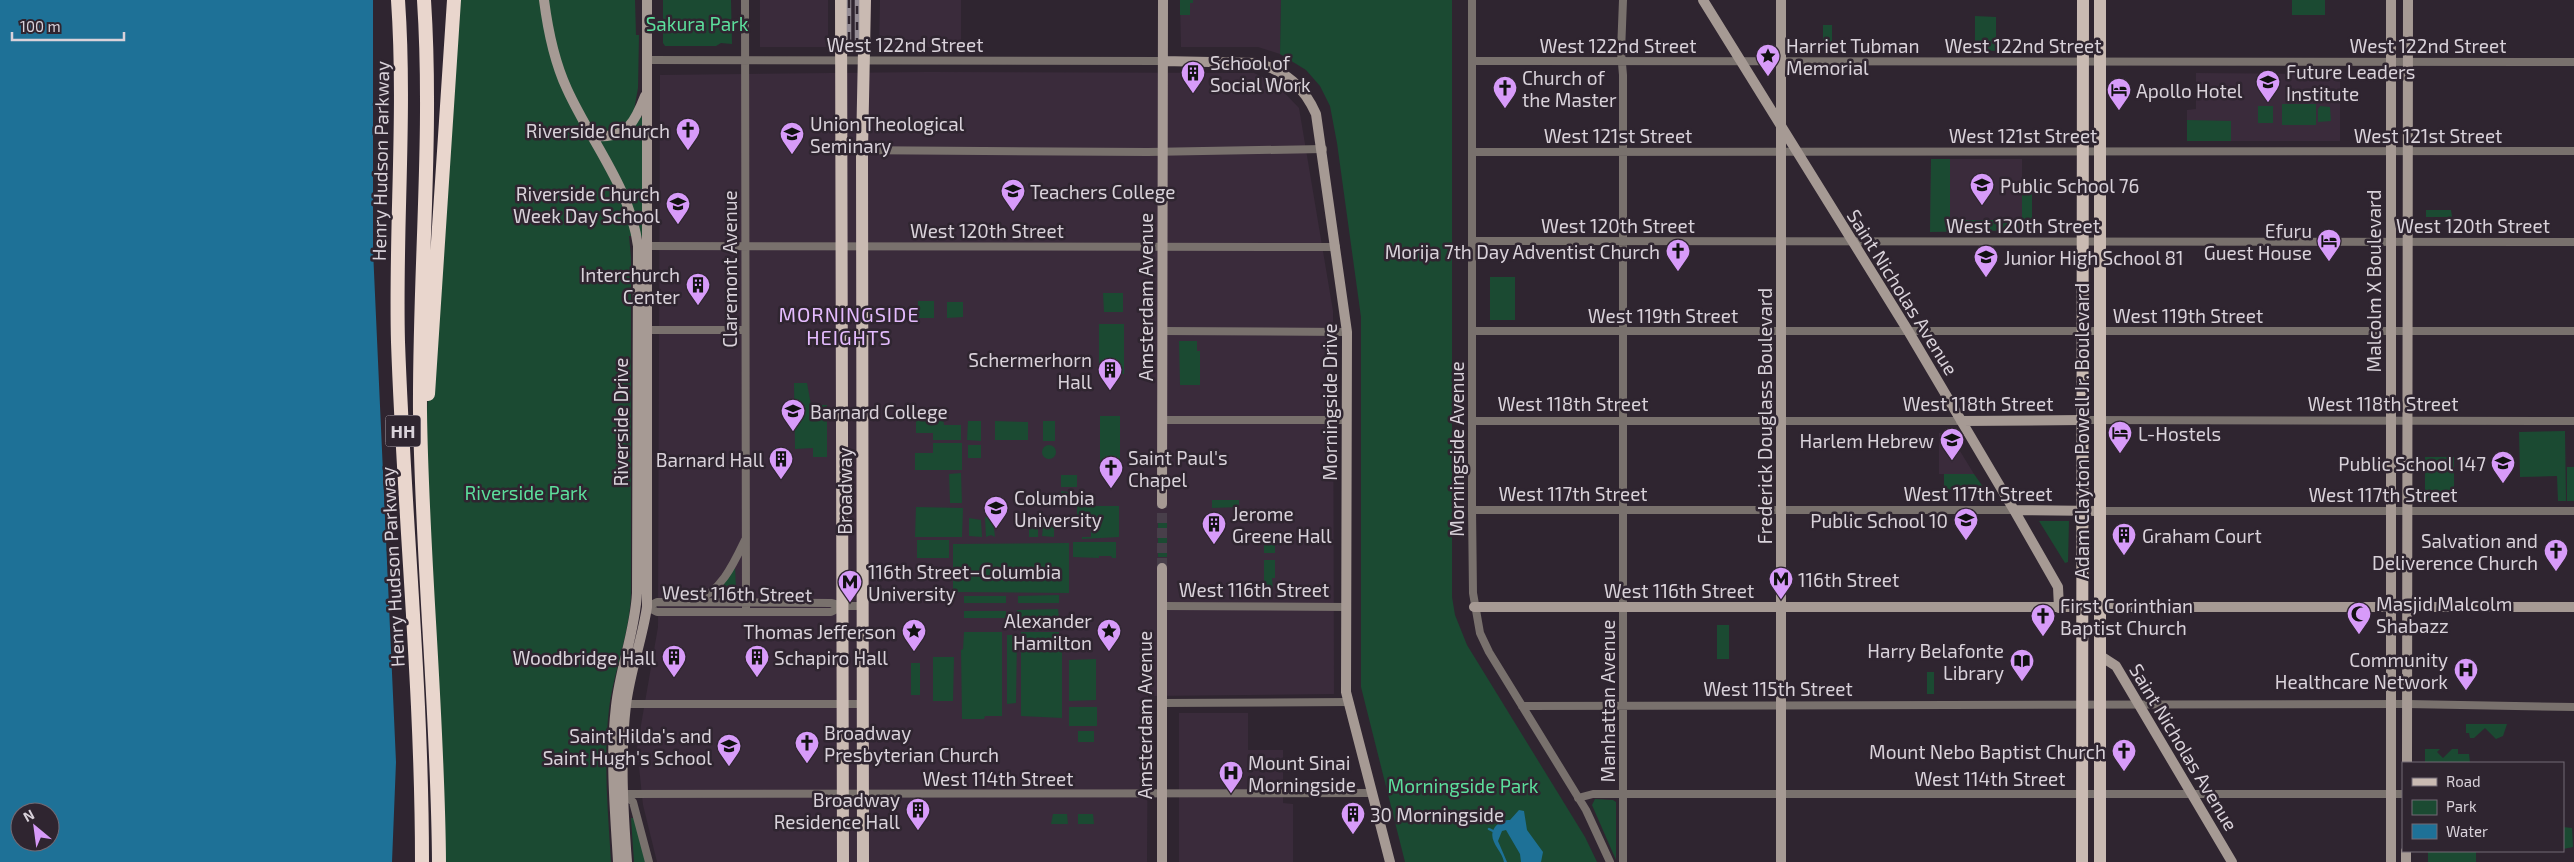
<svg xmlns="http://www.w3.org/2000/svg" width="2574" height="862" viewBox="0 0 2574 862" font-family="'Exo 2',sans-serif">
	<rect width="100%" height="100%" fill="#2f2530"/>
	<path fill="#3a2b3b" d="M760 0H828V47H760Z
		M880 0H961V46L879 49Z
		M1180 0H1281L1280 54 1258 47H1181Z
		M927 72 1254 73 1275 83 1299 108 1333 311 1334 694 1148 696 1147 862H657L643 805 637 748 658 627 660 75Z
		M2196 73 2340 74V141H2187V110L2196 109Z
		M1931 159H2022V192H2032V230L1930 232Z
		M1939 433H1949L1974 474H1939Z
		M1179 713H1248V750H1283V803L1293 804V862H1179Z"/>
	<path fill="#1b4a32" d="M460 0H635L636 35H639L638 88 633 116 644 117 643 237 629 236 631 257V593C630 633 614 670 609 709 603 760 608 812 611 862H439L422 482 451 71 459 29Z
		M663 0H731L732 44 721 43 716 46H665L663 43Z
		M1180 0H1193V3H1190V15H1180Z
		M1281 0H1452V597L1455 615 1467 645 1585 837 1597 862H1405L1361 687V317L1337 143 1330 106 1320 86 1306 70 1280 54Z
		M2292 0H2325V15H2292Z
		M1975 16 1996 17V51L1975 50Z
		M1823 25H1832V50H1823Z
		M2282 104H2316V125H2282Z
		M2258 106H2273V123H2258Z
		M2320 106 2330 107 2331 121 2318 122V109Z
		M2187 120 2231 121V141H2187Z
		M1931 159H1950V220H2022V192H2032V230L1930 232Z
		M2426 210H2451L2452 217H2426Z
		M1490 277H1515V320H1490Z
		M1103 293H1123V312H1104Z
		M918 301H934V318H918Z
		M947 302H963V317L947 318Z
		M1099 324H1124V374H1099Z
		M1179 341H1197V351H1200V385H1180Z
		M794 383H807L811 405H827V457H813V448L795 449Z
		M1100 416H1120V473H1100Z
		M943 417 944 425H961V440H933V433H916V418Z
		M968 421H981V441L967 440Z
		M995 421 1028 422V440H995Z
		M1043 421H1055V441H1043Z
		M2565 431 2566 501H2558L2557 476 2520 477 2519 432Z
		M933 443H962V470H915V453H933Z
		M968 445H981V458H968Z
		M1042 452a7 7 0 1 1 14 0a7 7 0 1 1-14 0Z
		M2425 457H2454V500H2425Z
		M2567 467H2574V501H2567Z
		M961 473 962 503H950L949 474Z
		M1944 474H1974L1986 491 1944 490Z
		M1061 475H1077V487H1061Z
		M1061 491 1076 493 1077 505H1063Z
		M1212 500H1239V507L1212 508Z
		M1077 506H1119V537L1082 539V537H1091V523L1089 522 1088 517 1077 516Z
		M916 507 963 508 962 537H915Z
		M992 512 995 537 991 535 986 537 985 518Z
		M1034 514 1038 518V537H1029V523H1034Z
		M1158 514H1167V557H1158Z
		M969 518 981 520 982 537 969 536Z
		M1044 519H1054V537L1042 536Z
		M2039 521H2069L2068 562 2065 563Z
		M1261 534H1275V553H1264V540L1261 539Z
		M917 540H949V558H917Z
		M1073 542H1116V558H1112L1111 556H1099V558L1073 557Z
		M1069 543V593L953 592V544Z
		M1264 560H1275V578H1272L1273 590H1260V583L1264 582Z
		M735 566 736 590H720L719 589Z
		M1059 595V603H1018V596Z
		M964 596H1006V603H964Z
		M1058 609 1059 617 1018 618 1017 610Z
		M964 611H1006V618H964Z
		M1717 625H1729V659H1717Z
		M964 632H1002V716H985L984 719H962L961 650 963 649Z
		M1021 632H1059V650H1062V718L1021 716Z
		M1007 635H1017L1016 703 1007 704Z
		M933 657H954L953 701H933Z
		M1096 659V700L1069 701V660Z
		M911 663H920V695H911Z
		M1927 672H1934V694H1927Z
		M1069 707H1097V726H1069Z
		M2466 724H2507L2503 736 2496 739 2485 728 2474 738H2470L2469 733H2466Z
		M1078 731H1094V742H1078Z
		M2425 749H2440L2437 752 2443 758 2452 749H2458V754H2469L2470 763H2425Z
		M1595 799 1613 800 1616 802V860L1592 805Z
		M1053 814H1067L1068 824H1051Z
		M1078 814H1093L1094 824H1078Z
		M631 818H634L647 862H634Z
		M2563 827 2572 828 2573 847 2563 849Z
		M2428 851H2476V862H2428Z"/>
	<path fill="#1e7197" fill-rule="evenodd" d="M0 0H373V250L396 762 392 862H0ZM20 812H50V842H20Z
		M1519 810 1524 811 1527 830 1543 852 1541 862H1521L1520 854 1506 830 1502 831 1498 841 1507 862H1504C1502 850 1486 840 1495 827 1499 822 1504 820 1510 820Z"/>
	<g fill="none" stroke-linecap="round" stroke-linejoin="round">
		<path stroke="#1e7197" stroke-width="2.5" d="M1489 829 1493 831"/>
		<path stroke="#483f4a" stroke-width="10" stroke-dasharray="10 5" stroke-linecap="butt" d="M1162 568V504"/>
		<path stroke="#79716d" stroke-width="8" d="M745 0 746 612
			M1472 0V510L1473 593 1480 633 1489 652 1586 810 1610 862
			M647 60 1163 61
			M1472 61 2574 62
			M842 150 1148 152 1323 149
			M1472 152 2574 151
			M1472 241 2574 242
			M643 246 1336 247
			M647 330H745
			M1162 331 1347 332
			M1472 331H2574
			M1162 420H1346
			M2082 420 2574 421
			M1472 421H1961
			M1472 510H2014
			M2100 511H2574
			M695 601C721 592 734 563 745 540
			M1162 606 1347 607
			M647 607 657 602 831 603 843 606H863
			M647 607 657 612H831L843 606
			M1162 703 1349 702
			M626 704H864
			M1522 706 2407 704 2574 707
			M624 794 1372 793
			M624 794 633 802 649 862
			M1578 798 1593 794H2403
			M1623 862V75L1621 52 1623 0"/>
		<path stroke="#a69a94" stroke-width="10" d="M544 0C548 31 554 61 567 89 591 142 630 187 638 246L637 593C635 632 620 668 616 706 610 757 615 810 618 862
			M1703 0 1907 329 2014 510 2058 587 2059 608
			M1781 0V862
			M1163 61 1257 63C1286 71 1304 87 1316 114L1347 332 1346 692 1390 862
			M589 130 599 136C628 138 636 119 645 96
			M1961 421 2082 420
			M1162 504 1163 0
			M2014 510 2100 511
			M1474 607H2574
			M2099 655 2116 666 2232 862
			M2407 763 2408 0
			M627 862C623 810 620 756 626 705 630 672 642 640 647 607V0
			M1162 862V568
			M2391 862V0
			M2406 862V851"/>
		<path stroke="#c9bab2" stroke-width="12" d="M841 0 843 862
			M2100 0V862
			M863 862 862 150 865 0
			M2082 862 2083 0"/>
		<path stroke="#e9d6cd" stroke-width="14" d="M398 0C406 114 395 228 398 342 404 516 422 688 422 862
			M424 0C433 137 419 275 420 412 422 562 438 712 439 862
			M428 394 454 0"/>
		<defs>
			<path id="rail" d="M849 0V47
				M857 46V0"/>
		</defs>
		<use href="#rail" stroke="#948c95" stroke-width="4.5"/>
		<use href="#rail" stroke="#2f2530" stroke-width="2.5" stroke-dasharray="8" stroke-linecap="butt"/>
	</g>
	<defs>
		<symbol id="sight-pin" viewBox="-11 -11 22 30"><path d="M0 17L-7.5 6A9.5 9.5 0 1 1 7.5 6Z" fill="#d79bf9" stroke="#2f2530"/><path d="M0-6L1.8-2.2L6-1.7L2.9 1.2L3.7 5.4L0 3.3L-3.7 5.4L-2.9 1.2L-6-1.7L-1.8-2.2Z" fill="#111"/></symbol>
		<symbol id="building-pin" viewBox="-11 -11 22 30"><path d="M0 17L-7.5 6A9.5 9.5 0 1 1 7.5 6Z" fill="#d79bf9" stroke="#2f2530"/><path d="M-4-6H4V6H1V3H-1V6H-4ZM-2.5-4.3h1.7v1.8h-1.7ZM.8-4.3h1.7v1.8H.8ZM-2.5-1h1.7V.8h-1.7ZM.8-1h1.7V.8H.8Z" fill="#111"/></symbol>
		<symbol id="school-pin" viewBox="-11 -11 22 30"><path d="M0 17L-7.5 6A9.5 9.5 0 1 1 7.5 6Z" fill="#d79bf9" stroke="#2f2530"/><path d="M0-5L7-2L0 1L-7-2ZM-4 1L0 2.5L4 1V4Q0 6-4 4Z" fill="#111"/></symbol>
		<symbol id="church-pin" viewBox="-11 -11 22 30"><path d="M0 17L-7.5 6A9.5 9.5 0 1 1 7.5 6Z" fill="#d79bf9" stroke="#2f2530"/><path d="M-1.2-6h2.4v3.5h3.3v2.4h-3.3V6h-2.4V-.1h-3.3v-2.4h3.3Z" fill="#111"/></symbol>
		<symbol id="hotel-pin" viewBox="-11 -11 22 30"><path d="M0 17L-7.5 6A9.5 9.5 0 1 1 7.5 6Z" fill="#d79bf9" stroke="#2f2530"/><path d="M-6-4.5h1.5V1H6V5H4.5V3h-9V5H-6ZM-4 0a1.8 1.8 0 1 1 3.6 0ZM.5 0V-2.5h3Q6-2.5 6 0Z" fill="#111"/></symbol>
		<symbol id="university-pin" viewBox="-11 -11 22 30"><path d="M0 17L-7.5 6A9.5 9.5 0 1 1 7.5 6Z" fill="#d79bf9" stroke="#2f2530"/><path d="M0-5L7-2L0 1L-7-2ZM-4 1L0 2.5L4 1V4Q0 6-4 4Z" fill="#111"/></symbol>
		<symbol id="metro-pin" viewBox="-11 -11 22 30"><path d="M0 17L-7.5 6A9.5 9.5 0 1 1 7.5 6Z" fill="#d79bf9" stroke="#2f2530"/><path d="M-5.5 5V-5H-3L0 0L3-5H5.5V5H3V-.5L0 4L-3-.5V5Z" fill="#111"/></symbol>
		<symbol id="mosque-pin" viewBox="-11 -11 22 30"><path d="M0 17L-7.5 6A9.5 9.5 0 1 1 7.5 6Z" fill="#d79bf9" stroke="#2f2530"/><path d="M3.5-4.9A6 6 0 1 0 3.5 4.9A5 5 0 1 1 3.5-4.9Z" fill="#111"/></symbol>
		<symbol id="library-pin" viewBox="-11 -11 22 30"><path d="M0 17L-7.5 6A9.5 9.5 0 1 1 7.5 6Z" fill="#d79bf9" stroke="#2f2530"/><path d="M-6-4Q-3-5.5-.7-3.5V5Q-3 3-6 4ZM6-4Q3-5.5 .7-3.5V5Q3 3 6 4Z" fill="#111"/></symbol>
		<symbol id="hospital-pin" viewBox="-11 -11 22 30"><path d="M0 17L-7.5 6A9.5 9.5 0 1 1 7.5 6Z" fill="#d79bf9" stroke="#2f2530"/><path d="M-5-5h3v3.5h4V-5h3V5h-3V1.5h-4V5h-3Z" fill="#111"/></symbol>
	</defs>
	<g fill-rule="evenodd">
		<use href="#sight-pin" x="1754" y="42" width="28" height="38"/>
		<use href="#building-pin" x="1179" y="59" width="28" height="38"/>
		<use href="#school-pin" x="2254" y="68" width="28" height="38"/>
		<use href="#church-pin" x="1491" y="74" width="28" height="38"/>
		<use href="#hotel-pin" x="2105" y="76" width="28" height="38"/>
		<use href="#church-pin" x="674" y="116" width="28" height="38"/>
		<use href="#university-pin" x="778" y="120" width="28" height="38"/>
		<use href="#school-pin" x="1968" y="171" width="28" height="38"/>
		<use href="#university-pin" x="999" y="177" width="28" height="38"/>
		<use href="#school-pin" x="664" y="190" width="28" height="38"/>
		<use href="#hotel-pin" x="2315" y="227" width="28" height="38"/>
		<use href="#church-pin" x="1664" y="237" width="28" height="38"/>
		<use href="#school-pin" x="1972" y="243" width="28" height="38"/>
		<use href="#building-pin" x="684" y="271" width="28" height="38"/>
		<use href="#building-pin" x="1096" y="356" width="28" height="38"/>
		<use href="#university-pin" x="779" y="397" width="28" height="38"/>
		<use href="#hotel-pin" x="2106" y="419" width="28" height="38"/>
		<use href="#school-pin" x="1938" y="426" width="28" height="38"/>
		<use href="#building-pin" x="767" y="445" width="28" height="38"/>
		<use href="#school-pin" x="2489" y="449" width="28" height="38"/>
		<use href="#church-pin" x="1097" y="454" width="28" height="38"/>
		<use href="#university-pin" x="982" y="494" width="28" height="38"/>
		<use href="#school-pin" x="1952" y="506" width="28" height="38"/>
		<use href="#building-pin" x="1200" y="510" width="28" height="38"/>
		<use href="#building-pin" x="2110" y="521" width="28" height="38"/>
		<use href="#church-pin" x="2542" y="537" width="28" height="38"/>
		<use href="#metro-pin" x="1767" y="565" width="28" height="38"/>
		<use href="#metro-pin" x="836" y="568" width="28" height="38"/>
		<use href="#mosque-pin" x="2345" y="600" width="28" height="38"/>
		<use href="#church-pin" x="2029" y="602" width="28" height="38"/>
		<use href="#sight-pin" x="900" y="617" width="28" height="38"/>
		<use href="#sight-pin" x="1095" y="617" width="28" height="38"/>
		<use href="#building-pin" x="660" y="643" width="28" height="38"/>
		<use href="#building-pin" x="743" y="643" width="28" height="38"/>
		<use href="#library-pin" x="2008" y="647" width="28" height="38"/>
		<use href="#hospital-pin" x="2452" y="656" width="28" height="38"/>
		<use href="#church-pin" x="793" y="729" width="28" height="38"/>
		<use href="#school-pin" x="715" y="732" width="28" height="38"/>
		<use href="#church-pin" x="2110" y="737" width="28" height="38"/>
		<use href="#hospital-pin" x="1217" y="759" width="28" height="38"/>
		<use href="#building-pin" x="904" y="796" width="28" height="38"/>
		<use href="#building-pin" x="1339" y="800" width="28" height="38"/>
	</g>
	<g text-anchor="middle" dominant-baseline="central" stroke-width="5" stroke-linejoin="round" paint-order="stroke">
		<rect fill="#2f2530" stroke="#a69ea7" stroke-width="1" x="385.5" y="415.5" width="35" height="31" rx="4"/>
		<g font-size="18" font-weight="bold" fill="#d9d2da">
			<text x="403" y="431">HH</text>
		</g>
		<g font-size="19" fill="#5cdf9c" stroke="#2f2530">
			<text x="697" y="23">Sakura Park</text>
			<text x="526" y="492">Riverside Park</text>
			<text x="1463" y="785">Morningside Park</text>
		</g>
		<g font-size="19" fill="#d9d2da" stroke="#2f2530">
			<text x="905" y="44">West 122nd Street</text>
			<text x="1618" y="45">West 122nd Street</text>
			<text x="2023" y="45">West 122nd Street</text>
			<text x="2428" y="45">West 122nd Street</text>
			<text x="1618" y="135">West 121st Street</text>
			<text x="2023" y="135">West 121st Street</text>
			<text x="2428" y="135">West 121st Street</text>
			<text transform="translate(380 161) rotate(-89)">Henry Hudson Parkway</text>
			<text x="1618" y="225">West 120th Street</text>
			<text x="2023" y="225">West 120th Street</text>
			<text x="2473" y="225">West 120th Street</text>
			<text x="987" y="230">West 120th Street</text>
			<text transform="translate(729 269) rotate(-90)">Claremont Avenue</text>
			<text transform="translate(2373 281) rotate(-90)">Malcolm X Boulevard</text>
			<text transform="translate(1903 292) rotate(58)">Saint Nicholas Avenue</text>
			<text transform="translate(1145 297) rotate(-90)">Amsterdam Avenue</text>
			<text x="1663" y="315">West 119th Street</text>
			<text x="2188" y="315">West 119th Street</text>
			<text transform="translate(1329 402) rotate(-90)">Morningside Drive</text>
			<text x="1573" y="403">West 118th Street</text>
			<text x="1978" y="403">West 118th Street</text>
			<text x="2383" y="403">West 118th Street</text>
			<text transform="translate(1764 416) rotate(-90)">Frederick Douglass Boulevard</text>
			<text transform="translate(620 422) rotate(-90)">Riverside Drive</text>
			<text transform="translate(2081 431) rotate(-90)">Adam Clayton Powell Jr. Boulevard</text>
			<text transform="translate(1456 449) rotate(-90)">Morningside Avenue</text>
			<text transform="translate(844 491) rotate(-90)">Broadway</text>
			<text x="1573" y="493">West 117th Street</text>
			<text x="1978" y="493">West 117th Street</text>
			<text x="2383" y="494">West 117th Street</text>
			<text transform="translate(392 567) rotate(-93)">Henry Hudson Parkway</text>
			<text x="1254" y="589">West 116th Street</text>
			<text x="1679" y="590">West 116th Street</text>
			<text transform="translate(737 593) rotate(1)">West 116th Street</text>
			<text x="1778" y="688">West 115th Street</text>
			<text transform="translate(1607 701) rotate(-90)">Manhattan Avenue</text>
			<text transform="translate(1144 715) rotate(-90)">Amsterdam Avenue</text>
			<text transform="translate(2184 747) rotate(59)">Saint Nicholas Avenue</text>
			<text x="998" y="778">West 114th Street</text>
			<text x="1990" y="778">West 114th Street</text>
		</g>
		<g font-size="19" fill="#d9d2da" stroke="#2f2530" text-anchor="start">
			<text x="1786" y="45">Harriet Tubman<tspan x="1786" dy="22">Memorial</tspan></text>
			<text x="1210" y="62">School of<tspan x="1210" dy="22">Social Work</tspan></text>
			<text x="2286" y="71">Future Leaders<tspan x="2286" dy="22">Institute</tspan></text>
			<text x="1522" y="77">Church of<tspan x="1522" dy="22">the Master</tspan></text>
			<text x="2136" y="90">Apollo Hotel</text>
			<text x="810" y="123">Union Theological<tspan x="810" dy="22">Seminary</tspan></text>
			<text x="670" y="130" text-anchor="end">Riverside Church</text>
			<text x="2000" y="185">Public School 76</text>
			<text x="1030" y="191">Teachers College</text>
			<text x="660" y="193" text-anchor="end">Riverside Church<tspan x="660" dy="22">Week Day School</tspan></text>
			<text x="2312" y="230" text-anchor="end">Efuru<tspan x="2312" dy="22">Guest House</tspan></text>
			<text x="1660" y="251" text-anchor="end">Morija 7th Day Adventist Church</text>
			<text x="2004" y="257">Junior High School 81</text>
			<text x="680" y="274" text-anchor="end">Interchurch<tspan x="680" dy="22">Center</tspan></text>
			<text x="1092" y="359" text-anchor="end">Schermerhorn<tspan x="1092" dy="22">Hall</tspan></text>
			<text x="810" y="411">Barnard College</text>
			<text x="2138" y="433">L-Hostels</text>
			<text x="1934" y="440" text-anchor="end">Harlem Hebrew</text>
			<text x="1128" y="457">Saint Paul's<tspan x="1128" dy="22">Chapel</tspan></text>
			<text x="764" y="459" text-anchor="end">Barnard Hall</text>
			<text x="2486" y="463" text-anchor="end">Public School 147</text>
			<text x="1014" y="497">Columbia<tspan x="1014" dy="22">University</tspan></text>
			<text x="1232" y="513">Jerome<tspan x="1232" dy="22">Greene Hall</tspan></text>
			<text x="1948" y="520" text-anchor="end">Public School 10</text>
			<text x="2142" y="535">Graham Court</text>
			<text x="2538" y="540" text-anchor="end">Salvation and<tspan x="2538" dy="22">Deliverence Church</tspan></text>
			<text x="868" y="571">116th Street–Columbia<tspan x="868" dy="22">University</tspan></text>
			<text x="1798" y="579">116th Street</text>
			<text x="2376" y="603">Masjid Malcolm<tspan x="2376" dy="22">Shabazz</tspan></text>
			<text x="2060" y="605">First Corinthian<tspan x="2060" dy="22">Baptist Church</tspan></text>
			<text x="1092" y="620" text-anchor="end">Alexander<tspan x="1092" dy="22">Hamilton</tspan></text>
			<text x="896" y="631" text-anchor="end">Thomas Jefferson</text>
			<text x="2004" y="650" text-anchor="end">Harry Belafonte<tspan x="2004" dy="22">Library</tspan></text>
			<text x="656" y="657" text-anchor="end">Woodbridge Hall</text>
			<text x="774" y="657">Schapiro Hall</text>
			<text x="2448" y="659" text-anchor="end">Community<tspan x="2448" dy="22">Healthcare Network</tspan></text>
			<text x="824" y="732">Broadway<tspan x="824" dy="22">Presbyterian Church</tspan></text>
			<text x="712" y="735" text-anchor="end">Saint Hilda's and<tspan x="712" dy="22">Saint Hugh's School</tspan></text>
			<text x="2106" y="751" text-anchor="end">Mount Nebo Baptist Church</text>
			<text x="1248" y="762">Mount Sinai<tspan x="1248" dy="22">Morningside</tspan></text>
			<text x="900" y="799" text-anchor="end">Broadway<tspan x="900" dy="22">Residence Hall</tspan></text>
			<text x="1370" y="814">30 Morningside</text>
		</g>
		<g font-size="20" letter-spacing="1" fill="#e5bcff" stroke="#2f2530">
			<text x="849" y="314">MORNINGSIDE<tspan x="849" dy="23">HEIGHTS</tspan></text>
		</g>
	</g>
	<rect x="2402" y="762" width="162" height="90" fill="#2f2530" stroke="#736a74"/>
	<rect x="2412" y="778" width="25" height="8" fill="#c9bab2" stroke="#736a74"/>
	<text x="2446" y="787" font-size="15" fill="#d9d2da">Road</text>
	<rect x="2412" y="800" width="25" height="15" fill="#1b4a32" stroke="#736a74"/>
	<text x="2446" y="812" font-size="15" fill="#d9d2da">Park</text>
	<rect x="2412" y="824" width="25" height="15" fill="#1e7197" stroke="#736a74"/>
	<text x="2446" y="837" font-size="15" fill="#d9d2da">Water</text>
	<g transform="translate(35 827) rotate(331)"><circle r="24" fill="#2f2530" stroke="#736a74"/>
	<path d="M0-4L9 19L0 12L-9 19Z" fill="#d79bf9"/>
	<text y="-8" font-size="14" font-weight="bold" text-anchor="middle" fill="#d9d2da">N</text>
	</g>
	<path d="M12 32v8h112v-8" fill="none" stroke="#d9d2da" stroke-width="2.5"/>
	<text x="20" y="32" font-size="15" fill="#d9d2da" stroke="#2f2530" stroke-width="4" paint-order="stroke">100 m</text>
</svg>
